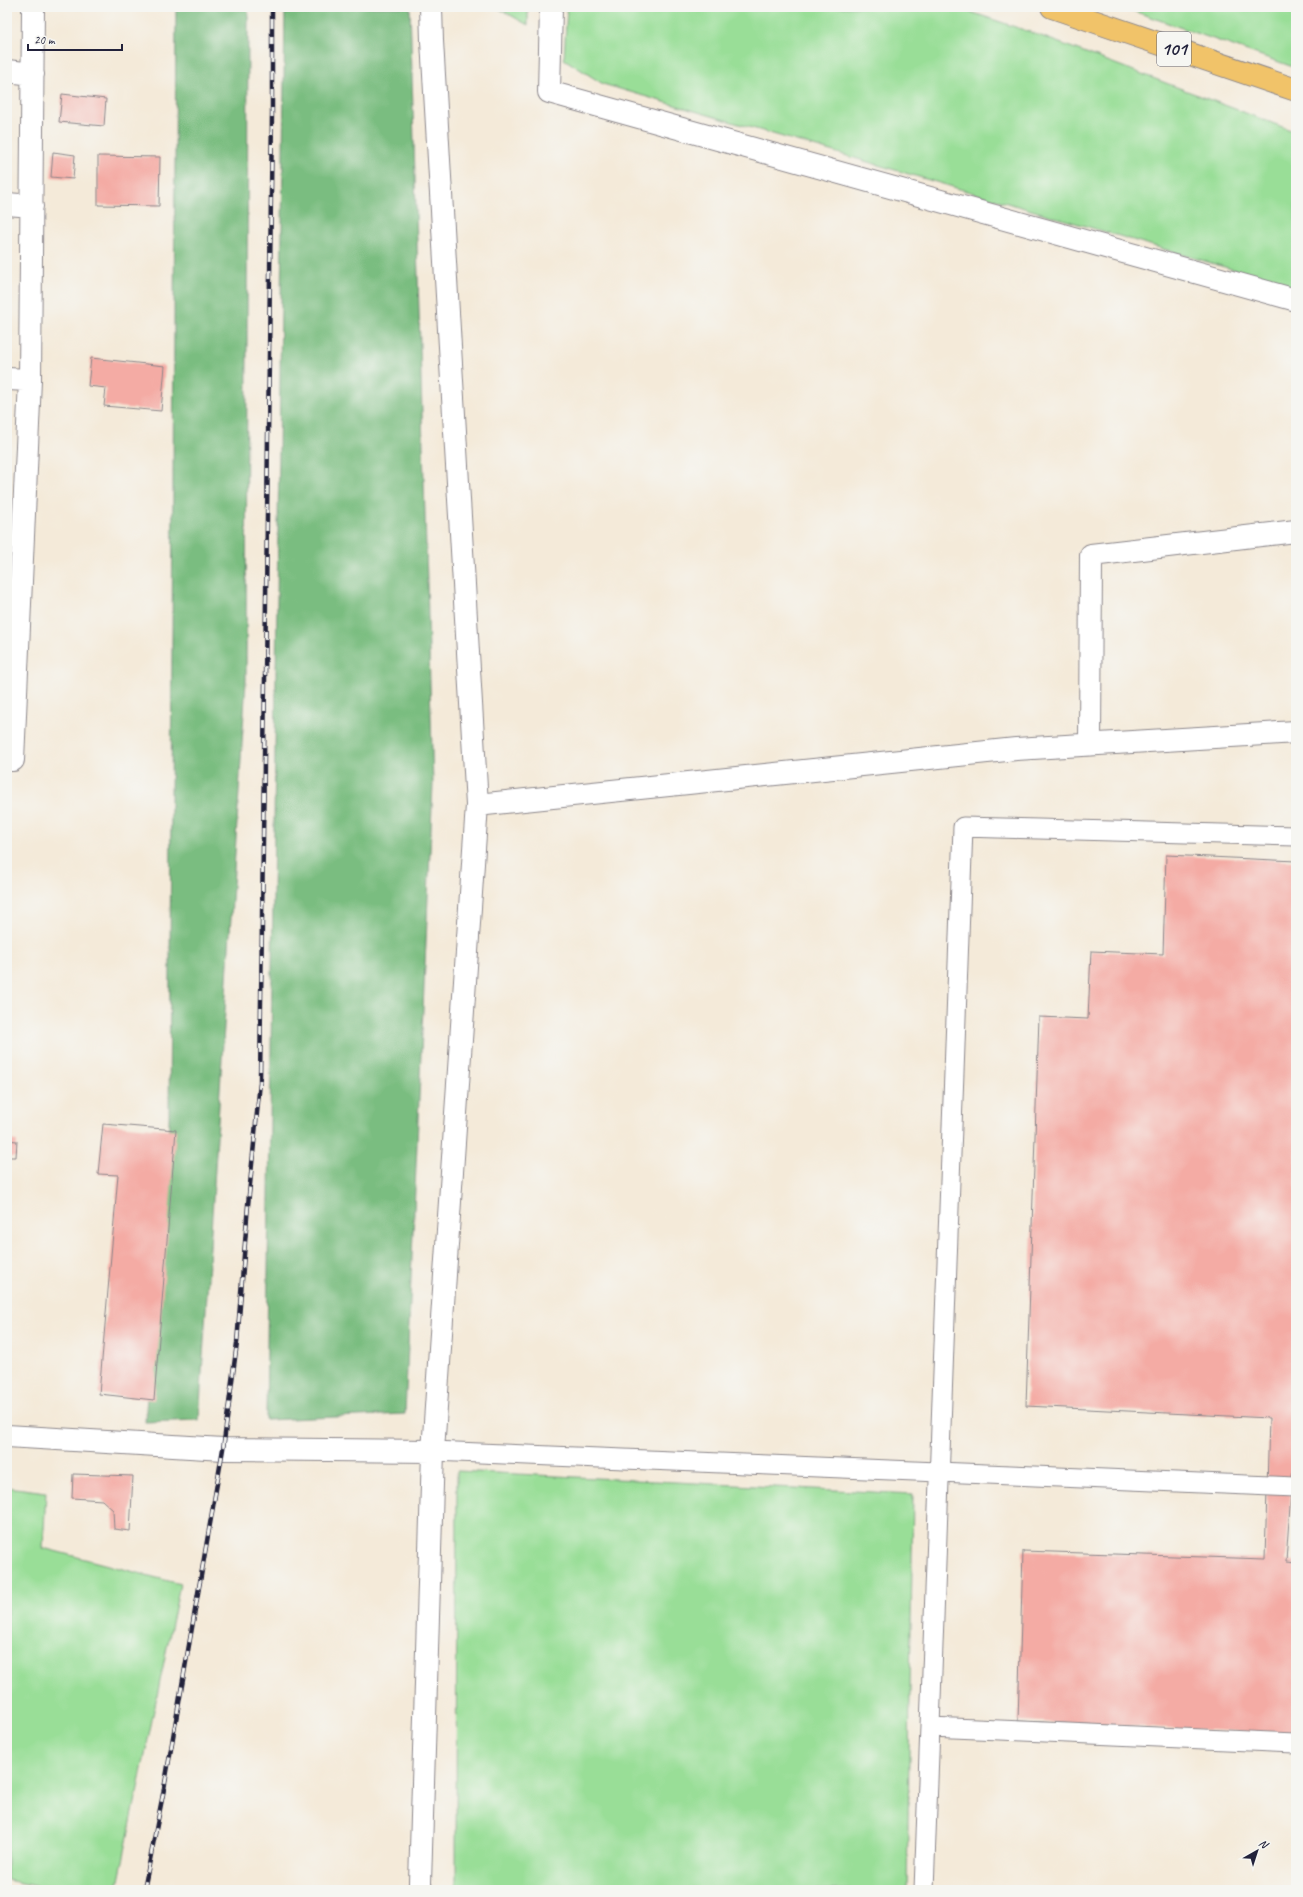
<svg xmlns="http://www.w3.org/2000/svg" width="1303" height="1897" viewBox="0 0 1303 1897" font-family="Caveat,sans-serif">
	<rect width="100%" height="100%" fill="#f6f6f2"/>
	<filter id="ink" filterUnits="userSpaceOnUse"><feTurbulence type="fractalNoise" baseFrequency=".025" numOctaves="2"/><feDisplacementMap in="SourceGraphic" scale="8" xChannelSelector="R" yChannelSelector="G"/><feConvolveMatrix kernelMatrix="1 2 1 2 8 2 1 2 1" color-interpolation-filters="sRGB"/></filter>
	<filter id="wash" filterUnits="userSpaceOnUse"><feTurbulence type="fractalNoise" baseFrequency=".012" numOctaves="4" result="noise"/><feDisplacementMap in="SourceGraphic" scale="16" xChannelSelector="R" yChannelSelector="G"/><feGaussianBlur stdDeviation="0.9" result="paint"/><feColorMatrix in="noise" values="0 0 0 0 0 0 0 0 0 0 0 0 0 0 0 0 0 1.4 0 .05"/><feComposite in="paint" operator="in"/></filter>
	<g filter="url(#wash)">
		<rect width="100%" height="100%" fill="#f4ead9"/>
		<path fill="#99de97" stroke="#5e8069" d="M496 7H528V25Z
			M567 7H956L1033 33 1296 132V288L603 84 564 59Z
			M1122 7H1296V68Z
			M457 1471 913 1494 907 1890H456Z
			M7 1487 46 1492 43 1548 180 1584 117 1890H55L7 1880Z"/>
		<path fill="#7abd80" stroke="#4e705e" d="M176 7H248L246 681 199 1420 145 1422 169 1124Z
			M285 7H410L433 784 405 1414 266 1420Z"/>
		<g id="blocks">
			<path fill="#f4aba4" d="M62 94 106 99 104 126 59 122Z
				M53 152 75 155 73 179 51 177Z
				M98 156 160 157 159 206 98 205Z
				M91 358 165 366 161 411 104 406 106 388 88 386Z
				M1166 855 1296 861V1424L1286 1561 1296 1562V1734L1018 1721 1023 1551 1265 1559 1269 1418 1026 1406 1039 1017 1088 1019 1091 951 1163 954Z
				M103 1124 176 1130 154 1400 99 1394 118 1175 98 1174Z
				M7 1140 17 1141 16 1157H7Z
				M73 1474 133 1476 130 1531 114 1529 113 1510 102 1500 72 1498Z"/>
		</g>
	</g>
	<g filter="url(#ink)">
		<use href="#blocks" fill-opacity="0" stroke="#8b868a" stroke-width="1"/>
		<g fill="none" stroke-linecap="round" stroke-linejoin="round">
			<defs>
				<path id="lane" d="M433 1451 1296 1487
					M930 1727 1296 1743
					M924 1890 963 827 1296 836"/>
				<path id="street" d="M551 7 549 92 1296 300
					M7 71 33 74
					M7 204 32 206
					M7 379 30 380
					M1090 744 1091 555 1296 531
					M7 760H13L30 380 33 7
					M477 805 1016 749 1296 732
					M7 1436 223 1449 433 1451
					M421 1890 420 1883 433 1451 477 805 432 41 431 7"/>
				<path id="highway" d="M1052 7 1296 90"/>
			</defs>
			<use href="#lane" stroke="#8b868a" stroke-width="21"/>
			<use href="#street" stroke="#8b868a" stroke-width="24"/>
			<use href="#highway" stroke="#8b868a" stroke-width="24"/>
			<use href="#lane" stroke="#fff" stroke-width="19"/>
			<use href="#street" stroke="#fff" stroke-width="22"/>
			<use href="#highway" stroke="#f1c369" stroke-width="22"/>
			<defs>
				<path id="rail" d="M144 1890 164 1789 223 1449 237 1343 248 1205 260 1082 272 113V7"/>
			</defs>
			<use href="#rail" stroke="#22223b" stroke-width="4.5"/>
			<use href="#rail" stroke="#f6f6f2" stroke-width="3" stroke-dasharray="9" stroke-linecap="butt"/>
		</g>
	</g>
	<g text-anchor="middle" dominant-baseline="central" stroke-width="3.5" stroke-linejoin="round" paint-order="stroke">
		<rect fill="#f6f6f2" stroke="#626272" stroke-width="1" x="1157" y="32" width="34" height="34" rx="3"/>
		<g font-size="19" font-weight="bold" fill="#22223b">
			<text x="1174" y="49">101</text>
		</g>
	</g>
	<rect width="1303" height="1897" fill="none" stroke="#f6f6f2" stroke-width="24"/>
	<g transform="translate(1257 1851) rotate(39)" stroke="#f6f6f2" stroke-width="3" paint-order="stroke">
	<path d="M0-3L7 15L0 10L-7 15Z" fill="#22223b"/>
	<text y="-6" font-size="11" font-weight="bold" text-anchor="middle" fill="#22223b">N</text>
	</g>
	<path d="M28 44v6h94v-6" fill="none" stroke="#22223b" stroke-width="2"/>
	<text x="34" y="44" font-size="12" fill="#22223b" stroke="#f6f6f2" stroke-width="3" paint-order="stroke">20 m</text>
</svg>
